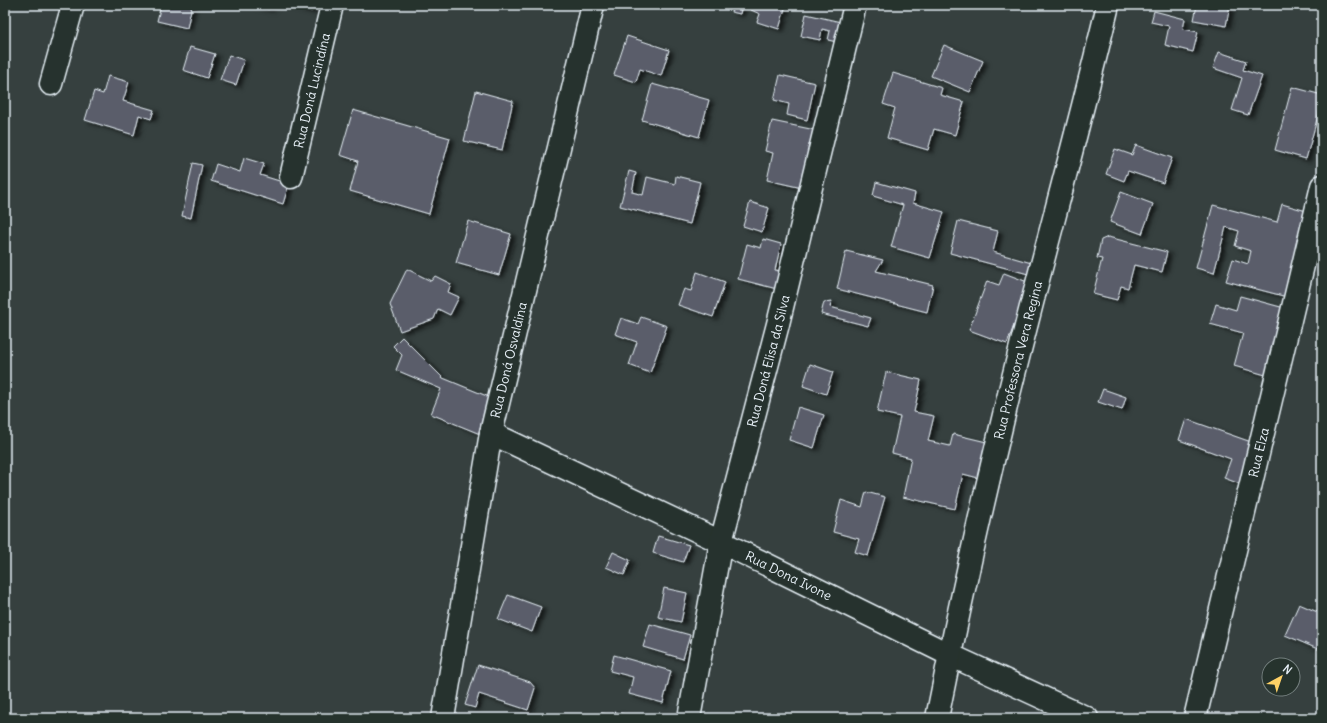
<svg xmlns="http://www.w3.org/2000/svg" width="1327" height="723" viewBox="0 0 1327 723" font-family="Delius,sans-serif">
	<defs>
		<filter id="shadow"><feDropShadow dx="4.5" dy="2.5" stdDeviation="2" flood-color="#0009"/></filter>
	</defs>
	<rect width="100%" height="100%" fill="#36403f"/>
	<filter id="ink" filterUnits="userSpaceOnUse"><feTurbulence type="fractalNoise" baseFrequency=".025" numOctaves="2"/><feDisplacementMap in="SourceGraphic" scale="8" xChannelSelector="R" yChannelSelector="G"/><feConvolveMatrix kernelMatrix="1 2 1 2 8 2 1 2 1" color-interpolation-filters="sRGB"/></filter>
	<g filter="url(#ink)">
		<path fill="#5a5d6a" stroke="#e8f1f8" filter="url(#shadow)" d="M161 5H192L187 28 157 21Z
			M253 5H272L269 9Z
			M288 5H314L312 11Z
			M733 5H742L740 14 731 12Z
			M752 5H786L779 29 757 22 760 14 751 10Z
			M1197 5H1230L1226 26 1194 20Z
			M1154 11 1185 19 1183 29 1198 32 1193 52 1165 45 1169 26 1151 22Z
			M806 14 845 23 841 43 828 40 830 31 822 29 820 40 801 36Z
			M627 36 669 50 661 76 640 69 636 82 614 75Z
			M944 45 983 61 970 92 931 76Z
			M190 47 215 54 207 78 183 70Z
			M1219 52 1246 61 1243 70 1262 76 1248 115 1232 110 1242 78 1213 68Z
			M229 55 244 60 236 85 220 80Z
			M893 73 942 88 940 95 964 102 955 135 934 129 928 150 887 138 895 108 883 104Z
			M780 75 815 83 807 120 787 115 789 104 774 100Z
			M108 76 129 82 123 101 154 110 151 119 139 115 134 135 85 120 94 91 103 94Z
			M652 84 709 100 699 137 642 120Z
			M1292 87 1322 95V101L1306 159 1275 150Z
			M476 91 513 101 502 150 464 141Z
			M353 110 450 138 429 214 350 191 358 161 340 155Z
			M772 121 815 130 802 188 767 180 773 153 765 151Z
			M1136 145 1172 158 1163 183 1128 171 1124 181 1106 174 1115 149 1132 155Z
			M244 158 264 164 260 175 289 184 283 204 211 181 216 164 240 172Z
			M193 163 202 165 191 218 182 216Z
			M629 171 636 173 632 192 643 195 647 177 675 184 676 176 700 182 690 224 620 206Z
			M876 182 915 193 913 203 944 212 930 258 891 247 903 205 873 196Z
			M1121 192 1153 204 1142 234 1110 222Z
			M750 202 769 208 762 232 743 226Z
			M1282 204 1310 212 1287 297 1226 281 1233 259 1248 264 1251 251 1235 246 1239 231 1226 227 1214 273 1196 268 1213 205 1277 222Z
			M468 221 511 234 499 275 456 263Z
			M958 221 998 231 993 252 1035 264 1032 275 950 253Z
			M1108 237 1167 252 1162 272 1134 265 1128 288 1121 286 1117 300 1093 294 1102 259 1097 258 1101 240Z
			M763 239 781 244 775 270 781 271 777 289 738 279 747 244 761 248Z
			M846 251 883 260 876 271 933 285 927 312 837 289Z
			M407 269 431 281 435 276 451 284 448 292 459 297 450 315 438 309 434 319 400 331 390 304Z
			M697 272 725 282 713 317 678 305 684 289 691 291Z
			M1004 273 1030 283 1007 344 969 330 987 281 999 285Z
			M1240 296 1288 309 1269 376 1234 366 1243 333 1210 324 1216 304 1236 310Z
			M832 301 830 307 871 318 868 326 821 314 824 302Z
			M641 317 667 326 650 373 629 365 637 342 615 334 621 318 638 324Z
			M402 337 443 378 494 399 480 434 431 414 441 389 396 370 402 355 393 346Z
			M810 364 833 372 826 394 803 386Z
			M886 372 921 380 914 412 934 416 928 441 950 446 953 434 995 444 986 480 963 474 955 509 903 497 911 458 892 453 900 417 877 412Z
			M1103 389 1126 397 1122 410 1098 402Z
			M798 407 824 415 814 448 789 440Z
			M1186 419 1254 443 1240 484 1224 478 1231 459 1179 440Z
			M866 492 885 497 868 556 855 552 859 539 833 532 841 500 862 507Z
			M658 536 689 545 683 562 653 553Z
			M613 552 630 560 624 575 606 567Z
			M664 588 687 593 681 622 658 617Z
			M508 595 541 607 532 632 498 619Z
			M1299 604 1322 614V645L1320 650 1285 635Z
			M650 624 690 635 683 659 643 647Z
			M614 655 671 671 663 703 629 694 633 677 610 671Z
			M478 665 530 682 535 688 528 710 479 694 475 708 465 705Z
			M615 712 638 718H599L600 713 612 716Z"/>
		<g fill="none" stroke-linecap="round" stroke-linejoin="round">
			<defs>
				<g id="minor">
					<path d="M51 84 73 5"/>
					<path id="s1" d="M291 177 332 5"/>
					<path id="s2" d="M491 433 721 542 950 655 1087 718"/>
					<path id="s3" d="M443 718 491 433 593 5"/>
					<path id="s4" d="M689 718 721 542 778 324 855 5"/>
					<path id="s5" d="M937 718C957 618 979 518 1003 419 1036 281 1075 144 1108 5"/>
					<path id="s6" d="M1195 718 1322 186"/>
				</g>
			</defs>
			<use href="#minor" stroke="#e8f1f8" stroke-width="25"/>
			<use href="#minor" stroke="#26332d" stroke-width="22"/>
		</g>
	</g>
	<g text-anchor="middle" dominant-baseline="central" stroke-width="3.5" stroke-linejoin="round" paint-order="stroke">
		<g font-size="13" fill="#e8f1f8" stroke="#26332d">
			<text stroke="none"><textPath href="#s1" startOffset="89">Rua Doná Lucindína</textPath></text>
			<text stroke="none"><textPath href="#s3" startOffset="364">Rua Doná Osvaldina</textPath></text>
			<text stroke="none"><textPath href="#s4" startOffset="366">Rua Doná Elisa da Silva</textPath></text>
			<text stroke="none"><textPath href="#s5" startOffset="367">Rua Professora Vera Regina</textPath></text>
			<text stroke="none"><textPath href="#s6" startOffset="273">Rua Elza</textPath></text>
			<text stroke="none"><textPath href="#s2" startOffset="330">Rua Dona Ivone</textPath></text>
		</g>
	</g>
	<rect width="1327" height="723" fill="none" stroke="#26332d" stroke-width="20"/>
	<rect x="10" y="10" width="1307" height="703" fill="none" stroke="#e8f1f8" stroke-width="1.5" filter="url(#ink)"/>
	<g transform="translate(1281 677) rotate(40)"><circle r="19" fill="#26332d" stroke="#747f7e"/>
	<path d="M0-3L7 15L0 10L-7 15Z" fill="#ffd166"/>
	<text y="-6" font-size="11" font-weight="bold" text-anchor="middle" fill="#e8f1f8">N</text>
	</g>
</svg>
